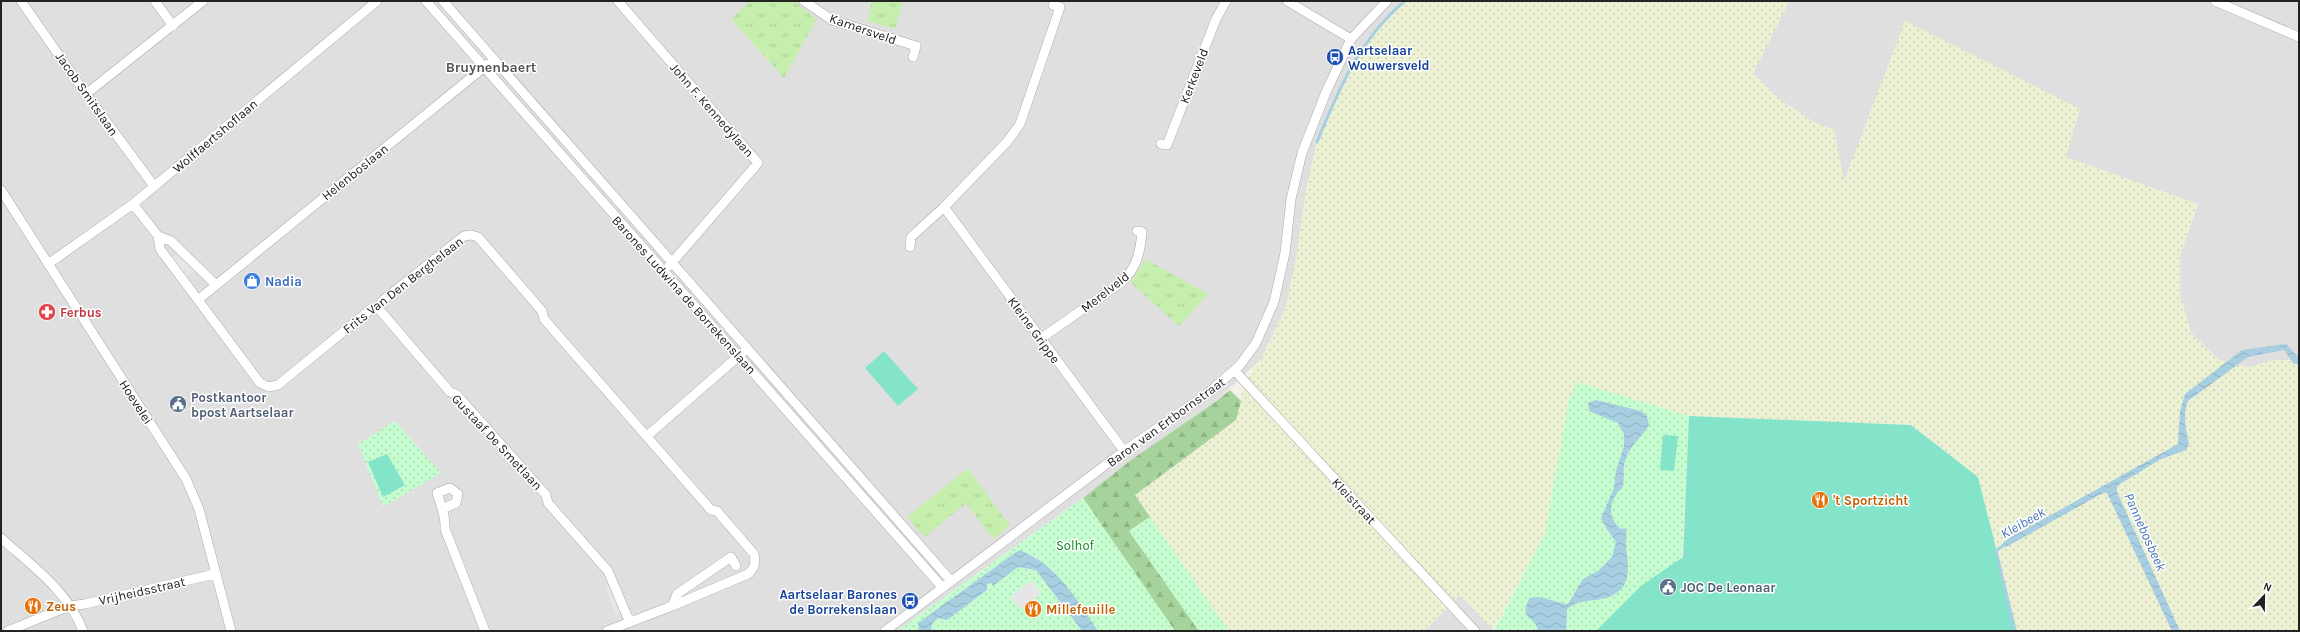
<svg xmlns="http://www.w3.org/2000/svg" width="2300" height="632" viewBox="0 0 2300 632" font-family="Karla,sans-serif">
	<defs>
		<pattern id="farmland-dots" width="8" height="8" patternUnits="userSpaceOnUse"><rect width="8" height="8" fill="#ecf1d4"/><path d="M2 2h.1M6 6h.1" fill="none" stroke="#caceb6" stroke-width="1.8" stroke-linecap="round"/></pattern>
		<pattern id="grass-tufts" width="24" height="20" patternUnits="userSpaceOnUse"><rect width="24" height="20" fill="#c6eead"/><path d="M3 7l-1-3M5 7V3M7 7l1-3M15 17l-1-3M17 17v-4M19 17l1-3" fill="none" stroke="#aacc95"/></pattern>
		<pattern id="forest-firs" width="22" height="20" patternUnits="userSpaceOnUse"><rect width="22" height="20" fill="#a6d39b"/><path d="M5 1l3.5 6h-7zM16 11l3.5 6h-7z" fill="#8fb585"/></pattern>
		<pattern id="park-dots" width="8" height="8" patternUnits="userSpaceOnUse"><rect width="8" height="8" fill="#c5fcd0"/><path d="M2 2h.1M6 6h.1" fill="none" stroke="#a9d8b2" stroke-width="1.8" stroke-linecap="round"/></pattern>
		<pattern id="water-waves" width="16" height="10" patternUnits="userSpaceOnUse"><rect width="16" height="10" fill="#a7cee1"/><path d="M0 5q4-4 8 0t8 0" fill="none" stroke="#8fb1c1"/></pattern>
	</defs>
	<rect width="100%" height="100%" fill="#f2f0e8"/>
	<path fill="#e0dfdf" d="M1 1H1405L1384 19 1366 40 1317 141 1306 190 1296 259 1286 307 1261 359 1214 403 1131 460 1102 484 897 631H1Z
		M1789 1H2299V360H2274L2249 367 2219 360 2191 333 2180 295V255L2198 204 2065 157 2080 109 1844 182 1834 130 1815 123 1779 99 1753 73Z
		M1460 595 1494 631H1424Z"/>
	<path fill="url(#farmland-dots)" d="M1405 1H1789L1753 73 1779 99 1815 123 1834 130 1844 181 1905 21 2080 109 2066 157 2198 204 2180 255V295L2191 333 2219 360 2249 367 2274 360H2299V630L2017 631 1978 477 1912 425 1689 416 1577 383 1569 399 1545 533 1493 630 1460 595 1424 631H1229L1135 495 1236 420 1244 385 1266 351 1286 307 1296 259 1306 190 1317 142 1360 50 1375 29Z"/>
	<path fill="url(#grass-tufts)" d="M751 1H795L816 20 784 78 731 19Z
		M872 1H903L895 29 867 21Z
		M1145 259 1208 294 1179 326 1131 283Z
		M968 468 1010 526 993 539 966 503 925 537 907 517Z"/>
	<path fill="url(#forest-firs)" d="M1230 390 1241 401 1236 420 1135 495 1150 517 1129 531 1199 631H1175L1083 498 1131 460 1214 403Z"/>
	<path fill="url(#park-dots)" d="M1577 382 1689 416 1682 556 1600 631H1494L1545 533 1569 399Z
		M395 421 441 473 383 507 358 444Z
		M1083 498 1175 631H1098C1079 603 1061 578 1035 556L918 623 919 631H897Z
		M1150 517 1229 631H1199L1129 531Z
		M1018 567 1036 570 1082 631H931L932 624 939 618 987 590V584L991 583 993 586Z"/>
	<path fill="#84e4c9" d="M884 351 918 389 898 406 865 368Z
		M1689 416 1911 425 1978 477 2017 631H1596L1641 586 1683 557Z
		M1663 435 1678 436 1674 471 1660 470Z
		M387 454 405 485 383 497 368 462Z"/>
	<path fill="#e6e6e6" d="M178 255 196 272 184 276 169 257Z
		M1031 580 1042 593 1020 610 1010 597Z
		M611 584 623 612 616 616 605 587Z"/>
	<path fill="url(#water-waves)" d="M2286 344 2299 358V365L2293 363 2284 350 2248 357 2188 401C2182 416 2186 429 2189 444L2186 450 2159 460 2117 486V492L2180 631H2172L2107 493H2103L2006 547H2003V543L2006 540 2178 444 2180 411 2185 394 2242 350Z
		M1596 400 1641 411 1647 416 1649 425C1642 437 1631 445 1626 458 1622 467 1625 477 1623 486 1622 489 1619 491 1617 493 1608 505 1609 520 1621 529L1626 528C1627 537 1625 546 1627 555 1630 577 1627 594 1601 599 1588 602 1578 600 1567 609L1566 631H1538C1536 615 1517 620 1530 598 1543 594 1555 604 1568 604L1583 579 1598 571 1612 557 1616 542 1606 528 1601 518 1614 488 1616 471 1624 446V434L1618 423 1589 411 1588 403Z
		M1019 550C1056 563 1077 600 1098 631H1082L1036 570 1018 567 993 586 991 583 987 584V590L947 620 938 618 932 624 931 631H919L918 623Z"/>
	<g fill="none" stroke-linecap="round" stroke-linejoin="round">
		<path stroke="#a7cee1" stroke-width="3" d="M1317 142C1339 89 1360 38 1405 1
			M2005 544 1996 551 2015 631"/>
		<defs>
			<path id="minor" d="M21 1 86 94 154 186
				M155 1 173 26
				M426 1 942 587
				M443 1 951 581
				M618 1 758 163 669 266
				M804 1 832 20 916 46 913 57
				M1287 1 1351 39
				M2215 1 2299 37
				M86 94 203 1
				M1161 144 1167 145 1216 19 1226 1
				M1 190 186 479 199 509 231 631
				M133 204 158 236 171 241 215 284
				M944 207 1124 451
				M158 236 160 249 260 383 269 387 278 385 371 309 378 308 382 301 464 236 471 235 478 237 542 311 544 319 711 510 717 511 754 554C756 563 755 568 748 574L672 606 607 631
				M910 247 911 237 944 207 1007 142 1020 124 1060 7 1053 5
				M48 264 133 204 377 1
				M199 299 488 64
				M378 308 450 392 456 394 546 495 548 503 608 571 628 618 632 620
				M1040 339 1122 282C1137 267 1140 253 1142 232L1137 231
				M1234 370 1475 631
				M647 436 742 353
				M442 509 456 503 458 494 450 488 437 493C441 506 446 516 445 529L485 631
				M1 538C31 565 69 592 83 631
				M672 606 677 594 731 557 736 566
				M8 631 69 606 85 604 215 574
				M885 631 1124 451 1207 394 1240 365 1256 343 1274 302 1285 253 1291 199 1302 153 1326 92 1351 39 1387 1"/>
		</defs>
		<use href="#minor" stroke="#a9a9a9" stroke-width="10"/>
		<use href="#minor" stroke="#fff" stroke-width="9"/>
	</g>
	<defs>
		<symbol id="bus-disc" viewBox="-11 -11 22 22"><circle r="9.5" fill="#1a4fb4" stroke="#fff"/><path d="M-5-6H5V4H4V6H2V4H-2V6H-4V4H-5ZM-3.5-4V0h7V-4ZM-3.5 1.2v1.5H-2V1.2ZM2 1.2v1.5H3.5V1.2Z" fill="#fff"/></symbol>
		<symbol id="shop-disc" viewBox="-11 -11 22 22"><circle r="9.5" fill="#3f7fe0" stroke="#fff"/><path d="M-5-2.5h2.3a2.7 3.5 0 0 1 5.4 0H5L5.5 6h-11ZM-1.5-2.5h3a1.5 2.3 0 0 0-3 0Z" fill="#fff"/></symbol>
		<symbol id="pharmacy-disc" viewBox="-11 -11 22 22"><circle r="9.5" fill="#e0444e" stroke="#fff"/><path d="M-2-6h4v4h4v4h-4v4h-4v-4h-4v-4h4Z" fill="#fff"/></symbol>
		<symbol id="civic-disc" viewBox="-11 -11 22 22"><circle r="9.5" fill="#5c6f8a" stroke="#fff"/><path d="M-.6-6.5H3V-4.5H.6V-3L4-1V1h2V6H-6V1h2V-1L-.6-3ZM-1.2 2.5V6h2.4V2.5Z" fill="#fff"/></symbol>
		<symbol id="restaurant-disc" viewBox="-11 -11 22 22"><circle r="9.5" fill="#e8710a" stroke="#fff"/><path d="M-5-6h1v4h1v-4h1v4h1v-4h1v5L-1.5 .5V6h-2V.5L-5-1ZM5-6V6H3V1.5H1.5Q1.5-4 5-6Z" fill="#fff"/></symbol>
	</defs>
	<g fill-rule="evenodd">
		<use href="#bus-disc" x="1325" y="47" width="20" height="20"/>
		<use href="#shop-disc" x="242" y="271" width="20" height="20"/>
		<use href="#pharmacy-disc" x="37" y="302" width="20" height="20"/>
		<use href="#civic-disc" x="168" y="394" width="20" height="20"/>
		<use href="#restaurant-disc" x="1810" y="490" width="20" height="20"/>
		<use href="#civic-disc" x="1658" y="577" width="20" height="20"/>
		<use href="#bus-disc" x="900" y="591" width="20" height="20"/>
		<use href="#restaurant-disc" x="23" y="596" width="20" height="20"/>
		<use href="#restaurant-disc" x="1023" y="599" width="20" height="20"/>
	</g>
	<g text-anchor="middle" dominant-baseline="central" stroke-width="3" stroke-linejoin="round" paint-order="stroke">
		<g font-size="13" fill="#222" stroke="#fff">
			<text transform="translate(863 29) rotate(19)">Kamersveld</text>
			<text transform="translate(1194 76) rotate(-69)">Kerkeveld</text>
			<text transform="translate(87 94) rotate(55)">Jacob Smitslaan</text>
			<text transform="translate(712 110) rotate(49)">John F. Kennedylaan</text>
			<text transform="translate(215 136) rotate(-40)">Wolffaertshoflaan</text>
			<text transform="translate(355 172) rotate(-39)">Helenboslaan</text>
			<text transform="translate(403 285) rotate(-38)">Frits Van Den Berghelaan</text>
			<text transform="translate(1105 292) rotate(-38)">Merelveld</text>
			<text transform="translate(684 295) rotate(48)">Barones Ludwina de Borrekenslaan</text>
			<text transform="translate(1034 330) rotate(54)">Kleine Grippe</text>
			<text transform="translate(136 402) rotate(57)">Hoevelei</text>
			<text transform="translate(1166 422) rotate(-36)">Baron van Ertbornstraat</text>
			<text transform="translate(497 442) rotate(47)">Gustaaf De Smetlaan</text>
			<text transform="translate(1354 501) rotate(47)">Kleistraat</text>
			<text transform="translate(142 591) rotate(-13)">Vrijheidsstraat</text>
		</g>
		<g font-size="13" font-weight="bold" fill="#164399" stroke="#fff" text-anchor="start">
			<text x="1348" y="50">Aartselaar<tspan x="1348" dy="15">Wouwersveld</tspan></text>
			<text x="897" y="594" text-anchor="end">Aartselaar Barones<tspan x="897" dy="15">de Borrekenslaan</tspan></text>
		</g>
		<g font-size="13" font-weight="bold" fill="#366cbe" stroke="#fff" text-anchor="start">
			<text x="265" y="281">Nadia</text>
		</g>
		<g font-size="13" font-weight="bold" fill="#be3a42" stroke="#fff" text-anchor="start">
			<text x="60" y="312">Ferbus</text>
		</g>
		<g font-size="13" font-weight="bold" fill="#4e5e75" stroke="#fff" text-anchor="start">
			<text x="191" y="397">Postkantoor<tspan x="191" dy="15">bpost Aartselaar</tspan></text>
			<text x="1681" y="587">JOC De Leonaar</text>
		</g>
		<g font-size="13" font-weight="bold" fill="#c56008" stroke="#fff" text-anchor="start">
			<text x="1833" y="500">'t Sportzicht</text>
			<text x="46" y="606">Zeus</text>
			<text x="1046" y="609">Millefeuille</text>
		</g>
		<g font-size="13" fill="#078920" stroke="#fff">
			<text x="1075" y="545">Solhof</text>
		</g>
		<g font-size="14" font-weight="bold" fill="#555" stroke="#fff">
			<text x="491" y="67">Bruynenbaert</text>
		</g>
		<g font-size="14" font-style="italic" fill="#4874b7" stroke="#fff">
			<text transform="translate(2023 523) rotate(-30)">Kleibeek</text>
			<text transform="translate(2145 532) rotate(66)">Pannebosbeek</text>
		</g>
	</g>
	<rect width="2300" height="632" fill="none" stroke="#222222" stroke-width="4"/>
	<g transform="translate(2264 596) rotate(22)" stroke="#ffffff" stroke-width="3" paint-order="stroke">
	<path d="M0-3L7 15L0 10L-7 15Z" fill="#222222"/>
	<text y="-6" font-size="11" font-weight="bold" text-anchor="middle" fill="#222222">N</text>
	</g>
</svg>
